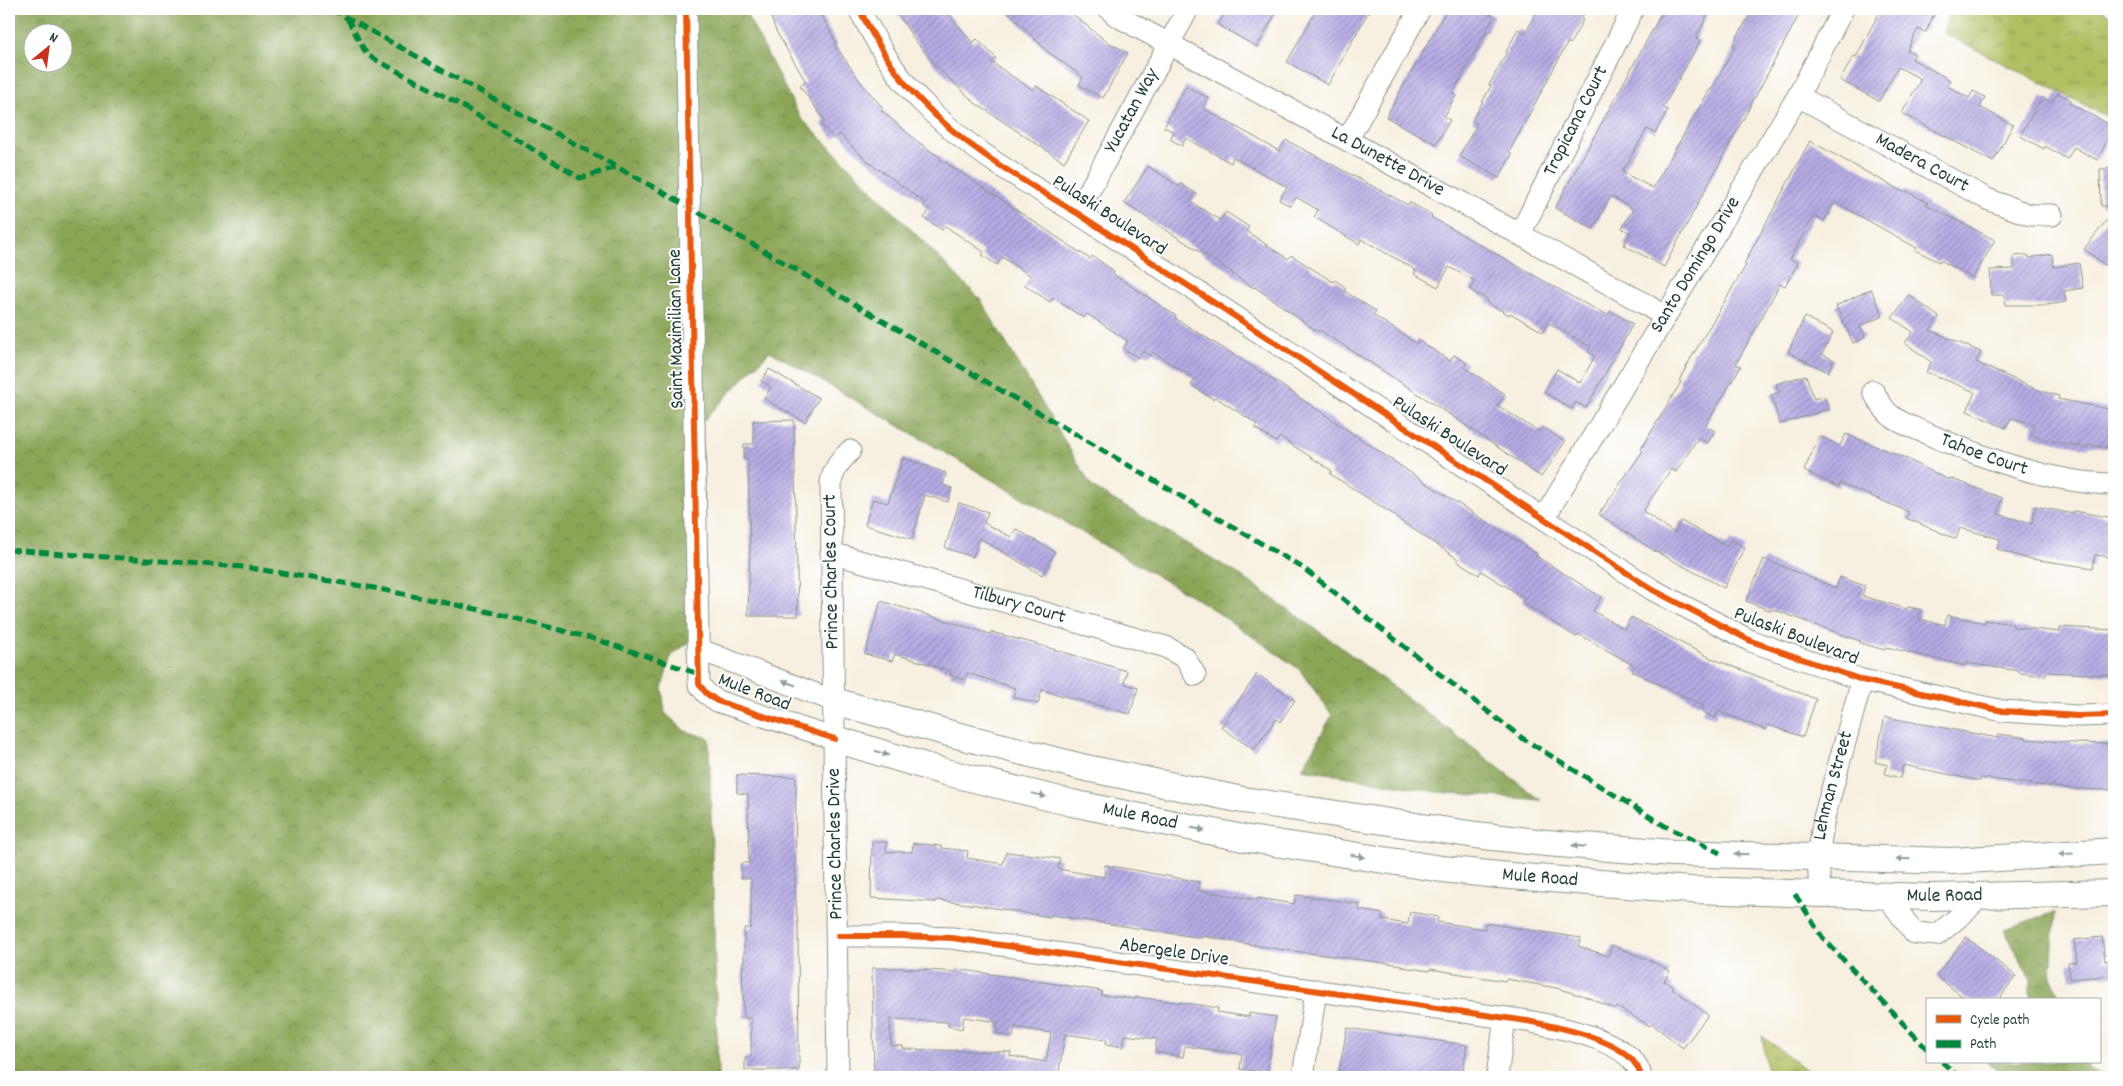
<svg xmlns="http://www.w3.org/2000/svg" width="2123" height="1086" viewBox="0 0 2123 1086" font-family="Dekko,sans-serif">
	<defs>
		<pattern id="grass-tufts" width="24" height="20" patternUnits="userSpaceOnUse" patternTransform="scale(1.25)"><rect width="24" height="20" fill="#b0bf62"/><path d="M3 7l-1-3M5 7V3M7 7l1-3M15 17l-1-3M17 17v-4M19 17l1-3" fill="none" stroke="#8f9c52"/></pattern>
		<pattern id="forest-crowns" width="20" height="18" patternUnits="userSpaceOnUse" patternTransform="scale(1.25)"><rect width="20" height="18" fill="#8ca658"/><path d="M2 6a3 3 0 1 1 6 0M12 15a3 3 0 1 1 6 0" fill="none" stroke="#72884a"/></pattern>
		<pattern id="building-hatch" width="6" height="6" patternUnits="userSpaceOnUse" patternTransform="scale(1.25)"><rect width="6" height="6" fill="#b5ace4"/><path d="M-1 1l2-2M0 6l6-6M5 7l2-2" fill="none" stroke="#938dba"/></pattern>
	</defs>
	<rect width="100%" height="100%" fill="#fff"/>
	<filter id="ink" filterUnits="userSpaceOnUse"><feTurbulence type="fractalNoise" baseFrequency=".02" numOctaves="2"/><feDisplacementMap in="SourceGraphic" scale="10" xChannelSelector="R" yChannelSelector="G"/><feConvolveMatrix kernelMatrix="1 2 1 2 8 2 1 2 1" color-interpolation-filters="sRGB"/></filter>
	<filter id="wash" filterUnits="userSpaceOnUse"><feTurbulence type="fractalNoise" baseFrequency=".0096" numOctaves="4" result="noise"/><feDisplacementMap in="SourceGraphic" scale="20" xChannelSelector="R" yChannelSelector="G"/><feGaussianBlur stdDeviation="1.12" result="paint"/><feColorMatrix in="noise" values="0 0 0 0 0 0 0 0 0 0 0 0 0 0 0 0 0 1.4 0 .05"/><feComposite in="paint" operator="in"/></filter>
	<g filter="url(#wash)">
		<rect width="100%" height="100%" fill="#f7efdf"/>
		<path fill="url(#grass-tufts)" stroke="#687e4b" d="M1949 9H2099L2114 17V120L1944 33Z
			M1762 1036 1816 1077H1768Z"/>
		<path fill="url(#forest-crowns)" stroke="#567246" fill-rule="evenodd" d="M9 9H744L800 117 980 299 1092 487 1240 575 1338 645 1541 800 1437 792 1302 769 1332 715 1299 669 1205 604 770 351 701 423 706 631 671 655 662 688 665 713 685 731 709 738 718 1077H9ZM32 32H62V62H32Z
			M2055 912 2051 977 2061 1000H2030V979L2004 929Z
			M1987 1062H2087L2090 1069 2109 1077H2004Z"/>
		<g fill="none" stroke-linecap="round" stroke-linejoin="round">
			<path stroke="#5ca1d1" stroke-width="5" d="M1810 1077 1811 1071"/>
		</g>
		<g id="blocks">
			<path fill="url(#building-hatch)" fill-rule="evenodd" d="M768 9H818L837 44 835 45 862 84 883 108 881 110 918 142 941 158 940 159 1090 259 1092 256 1114 271 1113 274 1176 316 1175 318 1272 379 1420 479 1537 554 1536 556 1601 597 1593 611 1624 629 1631 617 1711 658 1816 699 1803 737 1768 725 1766 730 1718 711 1715 718 1702 712 1704 706 1632 671 1635 666 1578 634 1576 637 1522 602 1525 598 1481 571 1479 575 1457 561 1458 559 1395 517 1396 516 1330 474 1332 471 1280 437 1276 442 1255 428 1257 424 1215 397 1213 399 1191 385 1195 379 1153 352 1150 356 1143 352 1139 358 1123 349 1128 341 1087 314 1084 318 1053 298 1050 302 1025 285 1031 276 1002 257 997 265 982 255 984 252 945 226 942 230 924 218 930 210 923 206 925 203 879 169 878 170 852 147 840 134 834 139 821 124 825 121 800 86 806 82 776 31Z
				M895 9H944L973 43 977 39 996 58 991 62 1033 90 1036 86 1089 121 1064 162 975 103 935 65 914 39Z
				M1005 9H1066L1106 41 1128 53 1103 98 1079 85 1083 77 1047 51Z
				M1227 9H1278L1257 47 1218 25Z
				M1317 9H1370L1328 85 1287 62Z
				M1447 9H1481L1494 16 1453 93 1456 95 1444 117 1450 120 1436 144 1386 117Z
				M1539 9H1586L1581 19 1583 20 1570 44 1568 42 1509 152 1512 154 1499 178 1459 156 1477 124 1472 121 1491 86 1489 85 1507 52H1506L1518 29 1525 33Z
				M1664 9H1710L1696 39 1700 41 1663 108 1668 110 1655 133 1647 129 1622 172 1653 188 1710 89 1711 90 1736 45 1733 44 1753 9H1783L1798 17 1664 267 1624 245 1630 233 1622 228 1633 209 1611 196 1593 229 1555 208Z
				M1881 9H1936L1926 32 1918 29 1907 50 1915 54 1912 59 1950 80 1947 86 1969 98 1973 91 1985 97 1980 107 2013 125 1993 162 1902 113 1921 79 1898 67 1879 101 1840 80 1854 56 1856 57Z
				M1186 86 1208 98 1203 108 1279 151 1286 140 1408 205 1409 202 1432 215 1431 217 1574 298 1608 315 1611 311 1633 324 1586 408 1576 402 1572 409 1544 392 1557 369 1580 383 1595 356 1588 352 1591 347 1548 323 1543 332 1510 313 1509 315 1486 302 1488 300 1470 290 1475 281 1449 267 1438 287 1414 274 1416 270 1361 239 1359 244 1314 217 1318 210 1296 197 1291 206 1279 200 1287 187 1233 157 1231 163 1186 138 1182 146 1170 139 1174 132 1164 127Z
				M2058 93 2071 100 2069 103 2114 127 2097 160 2074 147 2067 159 2045 146 2044 149 2020 136 2042 97 2052 103Z
				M1810 141 1903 192 1905 190 1928 203 1927 205 1995 240 1973 278 1940 260 1939 262 1915 250 1917 248 1835 202 1824 221 1814 215 1790 259 1798 263 1785 286 1780 284 1736 364 1741 366 1705 426 1715 431 1708 443 1698 438 1676 472 1671 469 1643 511 1674 533 1681 521 1727 546 1731 540 1745 547 1724 588 1653 550 1599 514 1643 451 1641 449 1681 382 1679 381 1691 358 1746 265 1744 264Z
				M1148 166 1179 186 1181 184 1197 194 1191 202 1220 220 1226 212 1249 227 1246 231 1288 259 1291 255 1333 282 1335 280 1346 288 1344 291 1376 311 1373 315 1416 343 1418 340 1450 361 1454 355 1467 363 1464 367 1505 394 1497 405 1539 432 1543 427 1565 442 1541 477 1458 420 1351 350 1319 330 1318 332 1255 287 1254 288 1232 274 1233 273 1124 203Z
				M2114 168V206H2101L2100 169Z
				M2107 220 2114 226V254L2105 265 2084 249Z
				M2052 254 2054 267 2079 263 2083 288 2064 291 2066 302 2047 305H2005L2004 295H1991L1990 270 2014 269V256L2028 255 2029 258Z
				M1871 289 1883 316 1860 326 1865 337 1853 343 1836 306Z
				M1909 295 1939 317 1930 330 1981 352 1976 362 2038 390 2059 396 2058 399 2114 410V449L2089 445 2088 448 2043 439 2031 435 2034 424 2011 418 2006 428 1967 411 1975 392 1926 372 1931 362 1905 343 1913 332 1892 318Z
				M1805 317 1833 332 1822 354 1834 360 1828 372 1788 352Z
				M769 369 819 398 805 422 764 399 771 387 761 381Z
				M1806 375 1814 399 1824 396 1829 409 1780 424 1771 395 1779 392 1776 384Z
				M794 420 798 616H748L750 546 748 459H744V444H754L753 421Z
				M1846 434 1907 459 1949 480 1950 478 2002 498 1998 514 2032 524 2035 506 2073 514 2074 511 2114 518V557L2095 555 2093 568 2025 558 1997 549 2000 539 1960 528 1956 539 1906 518 1909 512 1840 483 1839 487 1804 471 1819 436 1840 446Z
				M903 458 946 473 943 485 952 488 948 502 925 495 912 539 865 525 873 499 888 503Z
				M959 503 988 512 984 523 1011 537 1016 529 1055 552 1042 575 979 538 973 557 945 548Z
				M1764 559 1836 588 1840 577 1865 586 1862 596 1907 609 1908 607 1921 610 1919 619 1945 625 1947 615 1985 623V620L2013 624V627L2060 632V627L2114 630V675L2046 672V676L2019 673V671L1966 663V666L1886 647 1885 650 1860 643V641L1772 609 1771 611 1746 601Z
				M881 601 990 634 991 632 1029 642 1127 671 1124 683 1138 688 1130 714 1042 690 1038 704 1013 697 1015 688 967 673 965 680 950 675 951 671 895 654 892 661 865 654Z
				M1257 674 1295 700 1280 722 1276 719 1254 750 1221 727Z
				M1885 717 1998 738V734L2026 738V739L2074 743 2114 744V790L2072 789 1981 778 1980 781 1903 765 1900 778 1885 774 1887 765 1875 762Z
				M737 775 796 777 795 889 798 928 799 1070H745V1057H751V1018H744L742 966H744V928H751V878H741V863H749L748 794 737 793Z
				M872 842H887L886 852H912L913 843 941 846V848L968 851 967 858 1003 864 1006 852 1042 856 1060 859 1058 869 1104 877 1105 865 1134 870 1199 882 1198 890 1257 900 1258 898 1294 904 1296 895 1333 900 1360 904 1359 910 1383 914 1382 920 1408 924 1410 912 1438 917 1437 922 1485 929V923L1581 938 1578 946 1608 956 1612 945 1651 961 1670 971 1664 981 1673 986 1672 988 1708 1015 1683 1048 1652 1024 1650 1026 1617 1007 1616 1009 1579 994V995L1556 988 1506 979 1505 981 1430 969V971L1402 967V965L1278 949 1202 936V938L1051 915 1050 917 976 905 936 900V902L871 898Z
				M1966 937 2016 976 1998 1000H1967L1936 976Z
				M2102 937 2105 961 2114 960V975L2070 979 2068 963 2077 962 2074 940Z
				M872 968H901L956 972 957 969 1102 991 1101 995 1136 999V997L1200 1005 1218 1008 1217 1012 1249 1017V1013L1276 1017 1267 1073 1240 1069 1242 1054 1185 1046 1183 1057 1155 1052 1157 1039 1125 1035 1123 1047 1106 1044 1107 1040 1065 1034 1058 1077H874ZM964 1017 998 1022 997 1034 1013 1037 1015 1027 1051 1033 1046 1062 1010 1056 1011 1052 903 1049V1046H891L890 1019 949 1022 948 1026 962 1029Z
				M1347 1028 1467 1045 1462 1077H1338Z"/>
		</g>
	</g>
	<g filter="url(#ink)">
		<use href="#blocks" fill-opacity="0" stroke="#8b968a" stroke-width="1"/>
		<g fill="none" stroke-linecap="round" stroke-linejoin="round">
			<defs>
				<g id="minor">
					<path d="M686 9 699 684 706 693 717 701 835 739"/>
					<path d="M859 9C876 41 894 74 920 100 964 147 1022 180 1077 213L1653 590 1751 641 1862 680 2003 711 2077 716 2114 715"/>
					<path id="s1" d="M1109 9 1117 16C1294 111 1470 206 1645 304L1665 317"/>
					<path id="s2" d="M1798 96 1987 199 2030 215H2052"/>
					<path d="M1348 139 1420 9"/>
					<path id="s3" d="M1077 213 1188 9"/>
					<path id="s4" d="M1520 234 1633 9"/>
					<path id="s5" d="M1873 391C1877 398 1882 407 1888 413 1898 423 1915 428 1928 434 1983 458 2053 484 2114 484"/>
					<path id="s6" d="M1544 518 1798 96 1843 9"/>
					<path id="s7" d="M831 553 1166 647 1185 658 1195 675"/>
					<path d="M698 649 834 701"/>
					<path id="s8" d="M1820 894 1818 857 1824 818 1862 680"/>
					<path d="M1887 896 1914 933 1937 935 1966 911 1980 896"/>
					<path d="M838 936H900L952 938 1527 1021C1558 1027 1635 1040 1641 1077"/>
					<path d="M838 1077 831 482C834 468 840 461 850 451"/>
					<path d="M1303 1077 1316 990"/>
					<path d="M1497 1077 1505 1018"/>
				</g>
				<g id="major">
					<path d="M834 701 952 734 1086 768 1243 800 1476 835 1546 843 1673 853 1952 861 2114 851"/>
					<path id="s9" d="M835 739 941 771 1072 803 1243 838 1442 869 1498 875 1690 890 1931 897 2114 893"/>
				</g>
			</defs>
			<use href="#minor" stroke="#8b968a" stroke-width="23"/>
			<use href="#major" stroke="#8b968a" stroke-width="28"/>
			<use href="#minor" stroke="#fff" stroke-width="21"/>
			<use href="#major" stroke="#fff" stroke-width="26"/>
			<path stroke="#00873e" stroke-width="5" stroke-dasharray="10 5" stroke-linecap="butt" d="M331 9 691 208 1303 568 1522 738 1665 826 1720 853
				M347 18 367 55 459 104 580 178 617 167
				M9 550 244 567 374 588 495 613 598 640 699 674
				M1795 894 1822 937 1927 1049
				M1942 1062 1959 1077"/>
			<defs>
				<path id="cycleway" d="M686 9 699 684 706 693 717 701 835 739
					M859 9C876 41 894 74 920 100 964 147 1022 180 1077 213L1653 590 1751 641 1862 680 2003 711 2077 716 2114 715
					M838 936H900L952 938 1527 1021C1558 1027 1635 1040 1641 1077"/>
			</defs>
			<use href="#cycleway" stroke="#fff" stroke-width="9"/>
			<use href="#cycleway" stroke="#e8590c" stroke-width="6"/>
		</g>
		<defs><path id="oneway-solid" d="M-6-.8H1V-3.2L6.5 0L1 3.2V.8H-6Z" transform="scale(1.25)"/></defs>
		<g fill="#8f9e9a">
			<use href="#oneway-solid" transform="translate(789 683) rotate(-159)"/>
			<use href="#oneway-solid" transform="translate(882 753) rotate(17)"/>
			<use href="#oneway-solid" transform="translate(1039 795) rotate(14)"/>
			<use href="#oneway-solid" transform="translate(1198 829) rotate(12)"/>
			<use href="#oneway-solid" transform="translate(1579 846) rotate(-175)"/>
			<use href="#oneway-solid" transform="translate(1741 854) rotate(-179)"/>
			<use href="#oneway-solid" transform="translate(2066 854) rotate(177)"/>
			<use href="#oneway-solid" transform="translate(1358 856) rotate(9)"/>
			<use href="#oneway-solid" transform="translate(1903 859) rotate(-178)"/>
		</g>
	</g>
	<g text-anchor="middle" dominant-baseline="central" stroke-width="4" stroke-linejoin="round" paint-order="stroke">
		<g font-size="20" fill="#1f3d34" stroke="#fff">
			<text stroke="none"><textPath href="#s3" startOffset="116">Yucatan Way</textPath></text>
			<text stroke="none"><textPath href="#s4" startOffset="126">Tropicana Court</textPath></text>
			<text stroke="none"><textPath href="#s1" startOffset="318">La Dunette Drive</textPath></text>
			<text stroke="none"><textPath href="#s2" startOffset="141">Madera Court</textPath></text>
			<text transform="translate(1109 216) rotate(33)">Pulaski Boulevard</text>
			<text stroke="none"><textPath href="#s6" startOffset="295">Santo Domingo Drive</textPath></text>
			<text transform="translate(677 329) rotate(-91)">Saint Maximilian Lane</text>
			<text transform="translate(1449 437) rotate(33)">Pulaski Boulevard</text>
			<text stroke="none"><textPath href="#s5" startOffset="132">Tahoe Court</textPath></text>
			<text transform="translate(832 572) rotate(-91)">Prince Charles Court</text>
			<text stroke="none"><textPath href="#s7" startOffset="195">Tilbury Court</textPath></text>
			<text transform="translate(1796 637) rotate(21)">Pulaski Boulevard</text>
			<text transform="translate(754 693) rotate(21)">Mule Road</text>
			<text stroke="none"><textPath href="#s8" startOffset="110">Lehman Street</textPath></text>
			<text stroke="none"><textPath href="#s9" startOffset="315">Mule Road</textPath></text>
			<text transform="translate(836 844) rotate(-91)">Prince Charles Drive</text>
			<text stroke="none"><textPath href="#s9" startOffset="720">Mule Road</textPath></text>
			<text stroke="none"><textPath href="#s9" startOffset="1125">Mule Road</textPath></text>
			<text transform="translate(1174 953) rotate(8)">Abergele Drive</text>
		</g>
	</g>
	<rect width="2123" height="1086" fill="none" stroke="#fff" stroke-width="30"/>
	<rect x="1926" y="998" width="175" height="65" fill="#ffffff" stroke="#a5b1ae"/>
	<rect x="1936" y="1015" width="25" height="8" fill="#e8590c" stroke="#a5b1ae"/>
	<text x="1970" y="1024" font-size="15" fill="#1f3d34">Cycle path</text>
	<rect x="1936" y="1040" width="25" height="8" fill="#00873e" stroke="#a5b1ae"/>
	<text x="1970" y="1048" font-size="15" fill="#1f3d34">Path</text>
	<g transform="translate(48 48) rotate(29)"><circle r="24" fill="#ffffff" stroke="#a5b1ae"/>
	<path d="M0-4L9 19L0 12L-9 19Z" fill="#c8321e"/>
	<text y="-8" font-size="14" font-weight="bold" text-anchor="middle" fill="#1f3d34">N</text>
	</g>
</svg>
